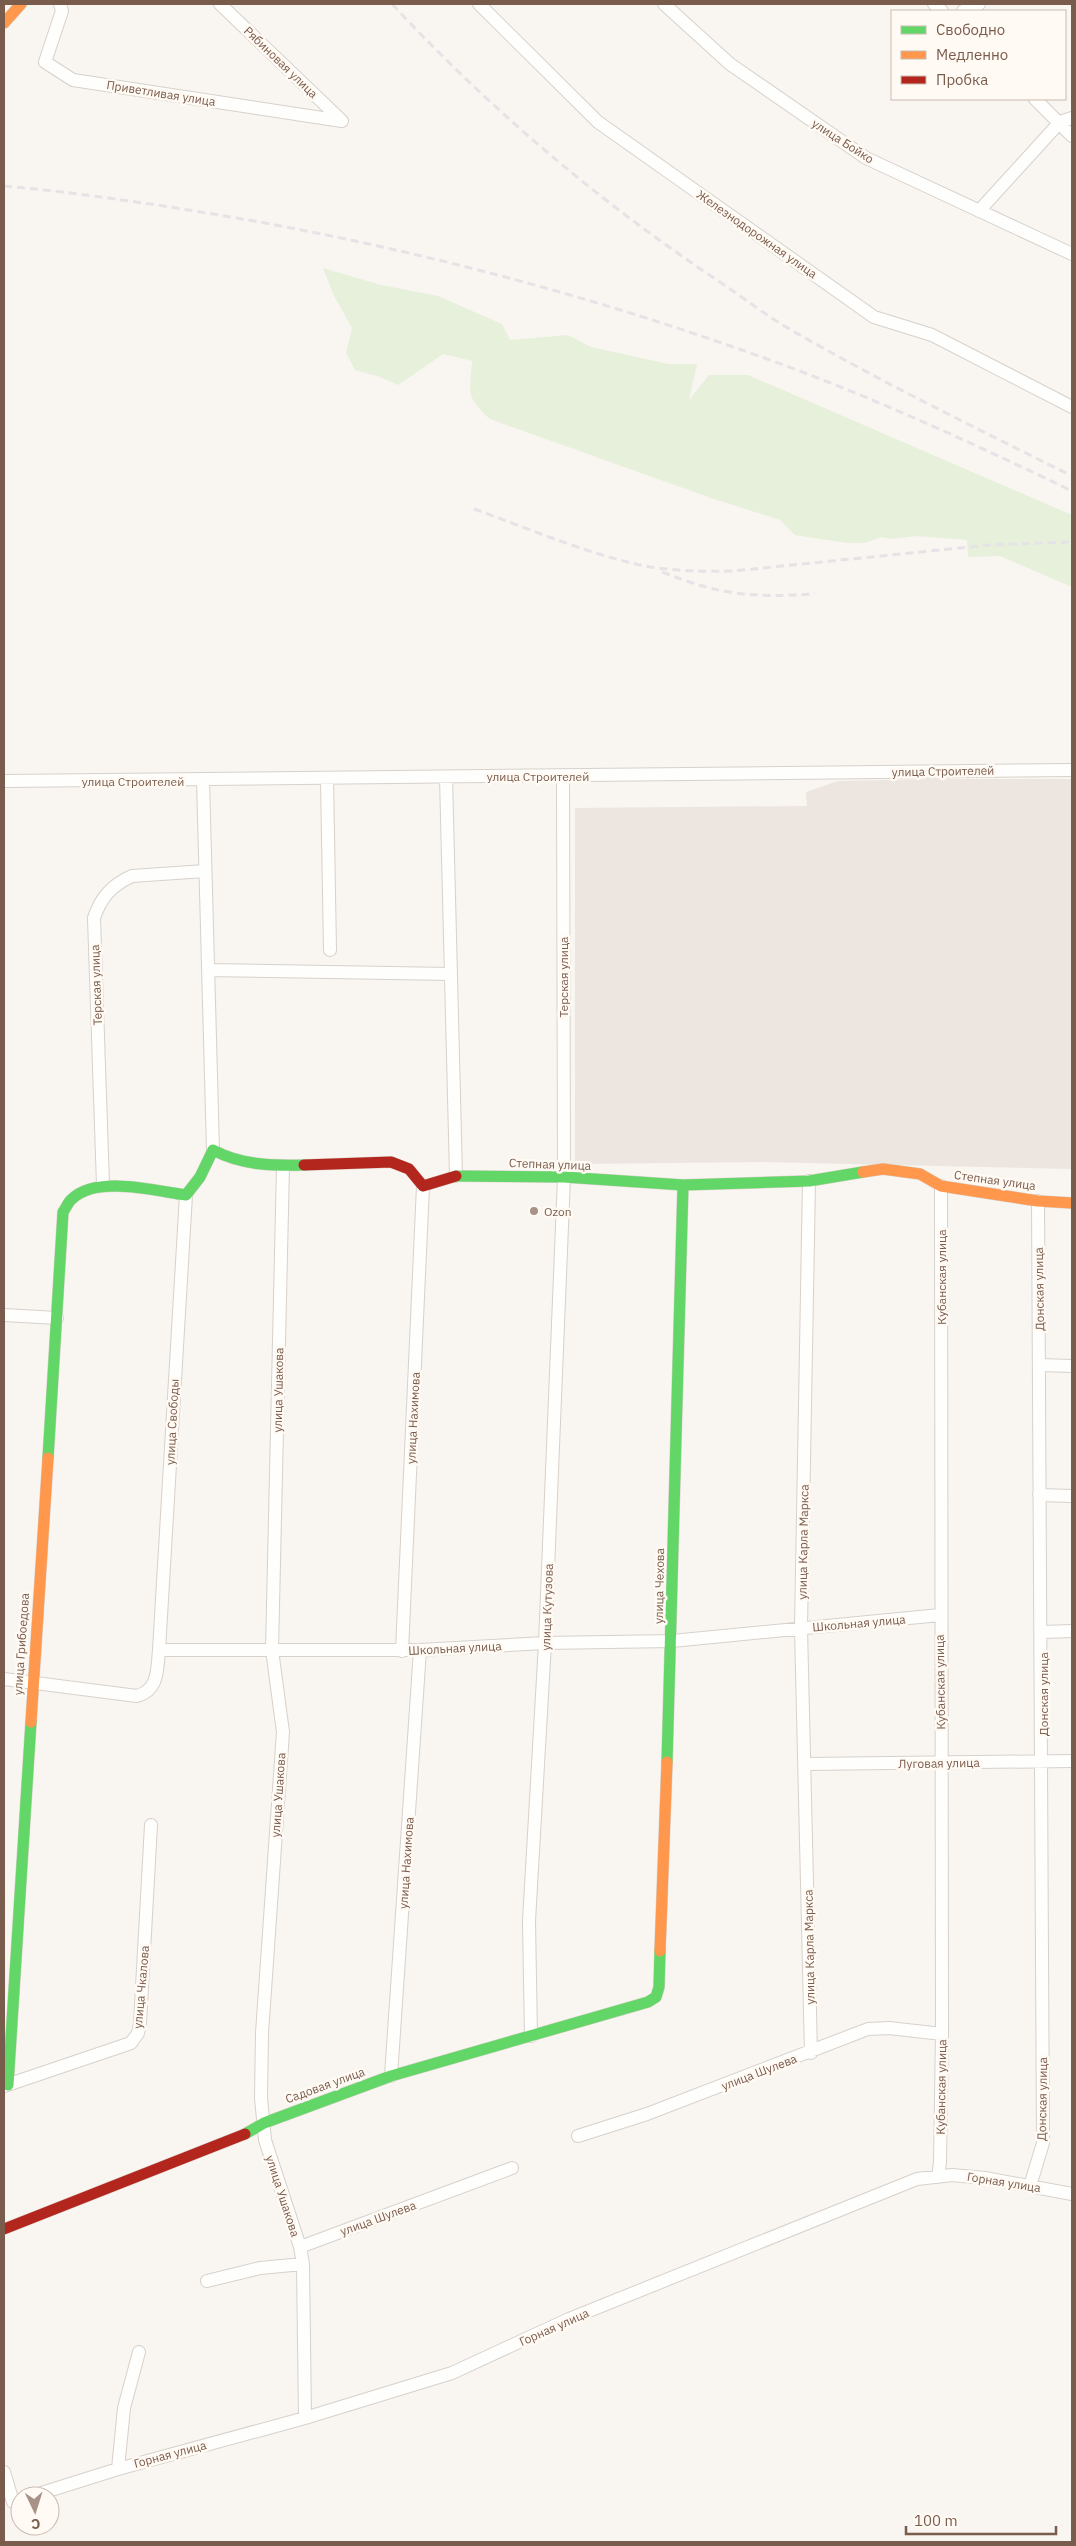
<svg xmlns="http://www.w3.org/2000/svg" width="1076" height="2546" viewBox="0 0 1076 2546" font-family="'IBM Plex Sans',sans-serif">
	<rect width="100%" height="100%" fill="#f9f5f0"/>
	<path fill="#ede5e0" d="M928 779H1072V1169L763 1162 575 1164V808L807 806 806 792 838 781Z"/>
	<path fill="#e7f0db" d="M323 268 381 285 438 296 502 324 510 340 568 335 591 347 668 364H697L689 400 709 375H748L1072 515V587L1000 556 968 557 967 540 916 536 892 539 882 537 864 543H847L795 535 780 520 711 498 490 419C465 396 470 394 472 361L443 354 398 385 380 377 355 370 346 353 352 328 334 296Z"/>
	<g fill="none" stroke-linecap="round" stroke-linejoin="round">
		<defs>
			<path id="street" d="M60 4 62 11 45 62 73 80 342 121
				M220 4 342 121
				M479 4 598 122 874 317 932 335 1072 407
				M664 4 730 64 866 158 1072 254
				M934 4 942 11
				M963 11 979 4
				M1035 99 1072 136
				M979 211 1060 122 1072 118
				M446 777 456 1176
				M327 779 330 950
				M203 780 213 1150
				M4 781 1072 770
				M208 970 451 974
				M283 1166 272 1650 283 1732 262 2033 261 2098 265 2140 300 2247 303 2264 305 2418
				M809 1181 801 1628 811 2053
				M103 1185 94 918C101 897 112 885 132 876L205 871
				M4 1315 57 1318
				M1040 1365 1072 1366
				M1039 1495 1072 1496
				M1043 1632 1072 1631
				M159 1650 186 1195
				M402 1651 423 1186
				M4 1679 137 1696C159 1690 157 1669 159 1650H420L545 1643 672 1641 940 1615
				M805 1764 1072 1761
				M531 2036 529 1921 545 1643 564 1177 563 776
				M391 2076 420 1650
				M4 2086 131 2043 138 2033 140 2023 151 1825
				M578 2136 647 2114 868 2029 889 2028 942 2034
				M938 2177 940 2162 942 2034 941 1186
				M1030 2186 1043 2143C1043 1829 1041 1515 1038 1201
				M300 2247 512 2168
				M207 2281 260 2268 303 2264
				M118 2469 124 2408 139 2352
				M4 2472 13 2502
				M32 2496 118 2469 305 2418 452 2373 569 2319 917 2179 952 2175 985 2178 1072 2194"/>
			<path id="fast" d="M456 1176 564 1177 683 1185 809 1181 863 1172
				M48 1458 63 1212C66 1208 68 1202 72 1199 97 1175 155 1191 186 1195L200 1177 213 1150C241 1165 272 1166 304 1165
				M667 1762 683 1185
				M8 2085 31 1722
				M245 2134 264 2123 391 2076 648 2002 656 1997 659 1987 660 1951"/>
			<path id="slow" d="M4 23 21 4
				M863 1172 883 1169 920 1174 941 1186 1038 1201 1072 1203
				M31 1722 48 1458
				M660 1951 667 1762"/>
			<path id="jam" d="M304 1165 391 1162 409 1169 423 1186 456 1176
				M4 2229 245 2134"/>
		</defs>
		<use href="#street" stroke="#d7d1cb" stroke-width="14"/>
		<use href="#fast" stroke="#d9d2cb" stroke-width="12"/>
		<use href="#slow" stroke="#d9d2cb" stroke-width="12"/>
		<use href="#jam" stroke="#d9d2cb" stroke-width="12"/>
		<use href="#street" stroke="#fefefd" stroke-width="12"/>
		<use href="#fast" stroke="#63d668" stroke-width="11"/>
		<use href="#slow" stroke="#ff974d" stroke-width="11"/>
		<use href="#jam" stroke="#b3261e" stroke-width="11"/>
		<path stroke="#e6e3e7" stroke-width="3" stroke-dasharray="8 5" stroke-linecap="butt" d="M392 4C490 109 599 202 720 282 742 297 763 313 786 327 879 381 976 428 1072 476
			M4 186C82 193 160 205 237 218 431 252 622 304 805 373 896 408 985 449 1072 491
			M474 509C530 529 587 554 645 566 674 571 703 572 733 571L989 545 1072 542
			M662 572C720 595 752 598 815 594"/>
	</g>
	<circle fill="#a69286" stroke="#fffaf3" stroke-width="2" cx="534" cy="1211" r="5"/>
	<g text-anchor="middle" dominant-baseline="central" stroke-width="5" stroke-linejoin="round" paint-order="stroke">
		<g font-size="12" fill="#7a5c4d" stroke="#fffaf3">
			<text transform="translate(281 62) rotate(44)">Рябиновая улица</text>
			<text transform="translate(161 93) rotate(9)">Приветливая улица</text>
			<text transform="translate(843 141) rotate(33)">улица Бойко</text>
			<text transform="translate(757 234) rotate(35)">Железнодорожная улица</text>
			<text transform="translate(943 771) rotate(-1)">улица Строителей</text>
			<text x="538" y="776">улица Строителей</text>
			<text x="133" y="781">улица Строителей</text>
			<text transform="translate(563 977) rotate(-90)">Терская улица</text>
			<text transform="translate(96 985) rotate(-92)">Терская улица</text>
			<text transform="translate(550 1164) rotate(2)">Степная улица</text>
			<text transform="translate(995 1180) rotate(8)">Степная улица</text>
			<text transform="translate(941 1277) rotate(-90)">Кубанская улица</text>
			<text transform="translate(1039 1289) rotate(-91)">Донская улица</text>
			<text transform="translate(278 1390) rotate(-89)">улица Ушакова</text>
			<text transform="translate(413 1418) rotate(-87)">улица Нахимова</text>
			<text transform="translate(172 1422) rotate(-87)">улица Свободы</text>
			<text transform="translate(803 1542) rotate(-89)">улица Карла Маркса</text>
			<text transform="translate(659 1586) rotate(-89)">улица Чехова</text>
			<text transform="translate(547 1607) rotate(-88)">улица Кутузова</text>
			<text transform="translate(859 1623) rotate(-5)">Школьная улица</text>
			<text transform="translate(21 1644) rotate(-86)">улица Грибоедова</text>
			<text transform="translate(455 1648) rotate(-3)">Школьная улица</text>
			<text transform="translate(940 1682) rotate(-91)">Кубанская улица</text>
			<text transform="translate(1043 1694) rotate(-90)">Донская улица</text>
			<text transform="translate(939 1763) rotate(-1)">Луговая улица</text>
			<text transform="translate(278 1795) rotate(-86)">улица Ушакова</text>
			<text transform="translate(406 1863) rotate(-86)">улица Нахимова</text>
			<text transform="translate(809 1947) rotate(-91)">улица Карла Маркса</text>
			<text transform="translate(141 1987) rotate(-85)">улица Чкалова</text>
			<text transform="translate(759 2072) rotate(-21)">улица Шулева</text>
			<text transform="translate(325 2085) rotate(-20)">Садовая улица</text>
			<text transform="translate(941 2087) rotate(-89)">Кубанская улица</text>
			<text transform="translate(1042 2099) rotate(-89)">Донская улица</text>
			<text transform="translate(1004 2182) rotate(9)">Горная улица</text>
			<text transform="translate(283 2196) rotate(72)">улица Ушакова</text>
			<text transform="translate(378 2218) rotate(-20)">улица Шулева</text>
			<text transform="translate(554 2327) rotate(-24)">Горная улица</text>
			<text transform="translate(170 2454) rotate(-15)">Горная улица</text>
		</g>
		<g font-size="12" fill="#7a5c4d" stroke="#fffaf3" text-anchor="start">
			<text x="544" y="1211">Ozon</text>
		</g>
	</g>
	<rect width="1076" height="2546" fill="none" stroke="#7a5c4d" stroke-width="10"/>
	<rect x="891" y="10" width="175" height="90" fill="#fffaf3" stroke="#cabbb1"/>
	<rect x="901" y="26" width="25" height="8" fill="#63d668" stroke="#cabbb1"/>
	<text x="936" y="35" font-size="15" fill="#7a5c4d">Свободно</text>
	<rect x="901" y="51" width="25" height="8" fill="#ff974d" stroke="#cabbb1"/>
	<text x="936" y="60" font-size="15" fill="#7a5c4d">Медленно</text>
	<rect x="901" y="76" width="25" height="8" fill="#b3261e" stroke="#cabbb1"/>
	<text x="936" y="85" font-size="15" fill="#7a5c4d">Пробка</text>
	<g transform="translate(35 2511) rotate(176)"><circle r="24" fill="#fffaf3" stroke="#cabbb1"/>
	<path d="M0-4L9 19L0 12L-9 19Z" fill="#a69286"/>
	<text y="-8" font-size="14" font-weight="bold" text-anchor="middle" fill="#7a5c4d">С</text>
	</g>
	<path d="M906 2526v8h150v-8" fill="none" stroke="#7a5c4d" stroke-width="2.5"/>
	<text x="914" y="2526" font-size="15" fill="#7a5c4d" stroke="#fffaf3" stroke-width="4" paint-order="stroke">100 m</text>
</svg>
